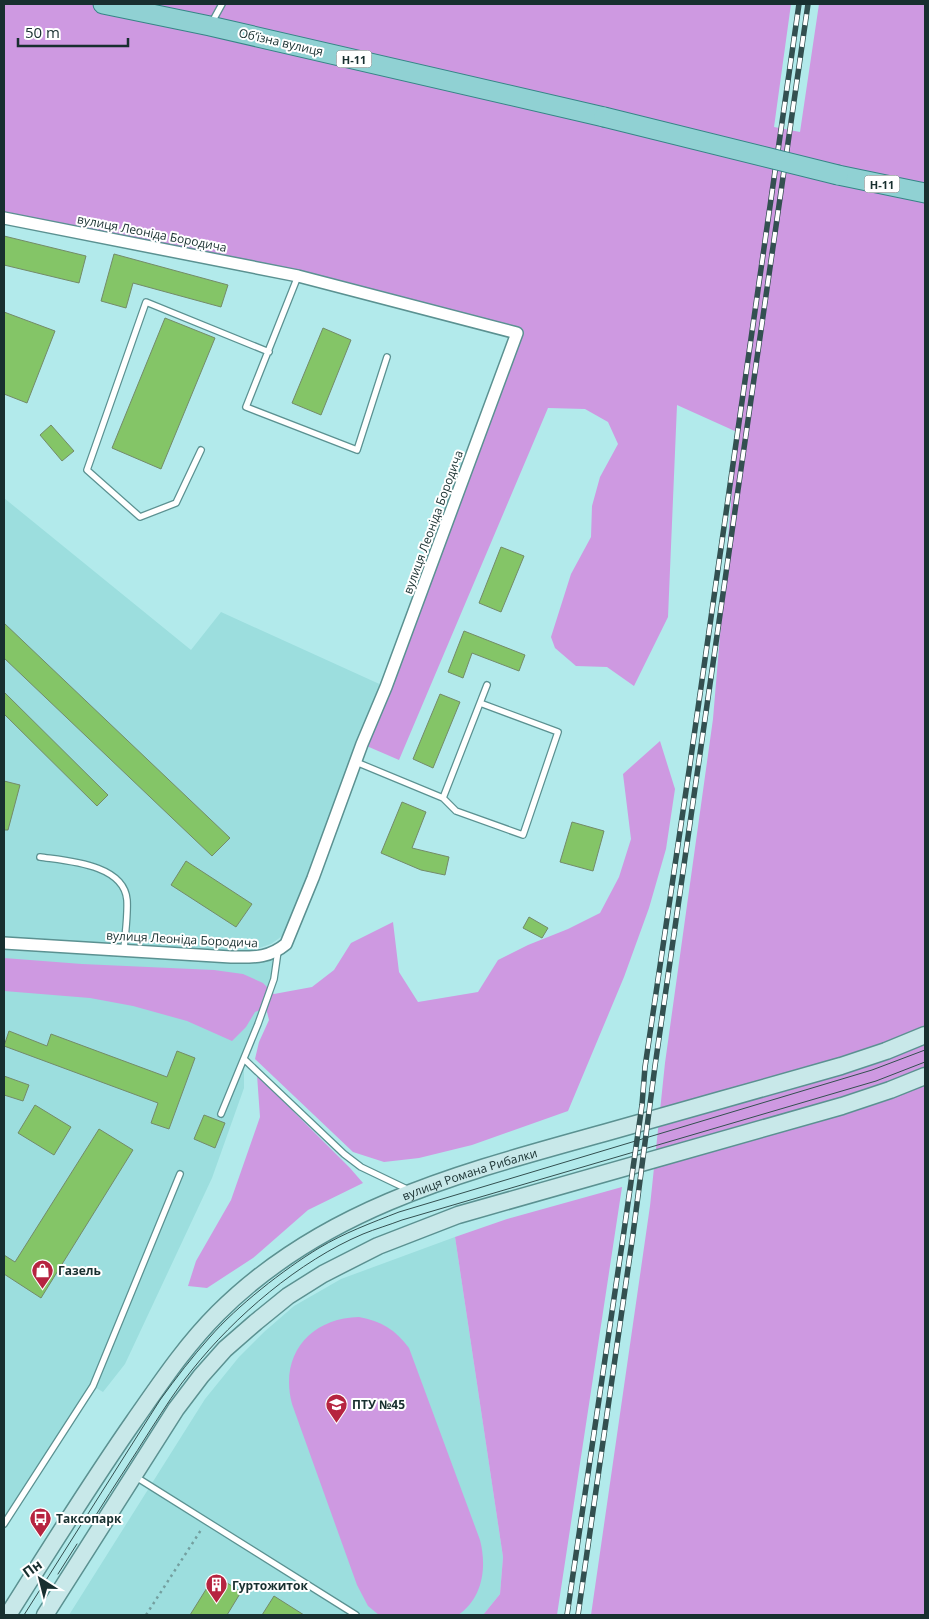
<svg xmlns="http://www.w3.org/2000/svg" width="929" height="1619" viewBox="0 0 929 1619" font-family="'Open Sans',sans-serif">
	<rect width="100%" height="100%" fill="#b2eaeb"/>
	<path fill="#9cdede" d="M4 498 191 650 221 612 386 687 285 934 271 944 233 957 278 951 274 979 244 1059V1088L212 1178 125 1364 103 1392 93 1386 4 1524Z
		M455 1237 503 1557 500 1594 483 1615H69L205 1399 239 1357 264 1332 294 1306 341 1279Z"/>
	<path fill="#ce99e1" d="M4 4H791L774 127 800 132 819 4H925V1615H591L650 1206 665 1063 713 719 737 432 677 405 668 617 634 686 607 667 576 666 555 648 551 637 571 574 591 537 592 506 600 477 618 444 608 422 585 409 548 408 399 760 362 744 517 333 298 276 4 218Z
		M660 741 675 789 666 849 649 908 624 977 568 1111 472 1145 419 1158 384 1162 353 1152 255 1059 259 1042 269 1020 266 1008 255 1012 246 1027 232 1041 187 1021 133 1006 90 998 4 991V958L82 964 214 970 243 974 263 983 274 994 312 987 334 970 351 943 393 922 399 972 418 1002 478 992 498 960 528 945 568 929 600 913 619 877 631 839 623 774Z
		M257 1075 350 1168 363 1183 308 1210 253 1258 207 1288 188 1286 196 1261 231 1200 260 1117Z
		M622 1187 557 1615H483L500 1594 503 1557 455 1237 507 1219Z
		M359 1317C381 1321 396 1330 409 1348L480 1540C487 1567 483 1598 458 1615H379L368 1606 357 1585 292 1404C279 1355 310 1318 359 1317Z"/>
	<path fill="#84c567" stroke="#738b69" d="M4 236 86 256 79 283 4 265Z
		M114 254 228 285 221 307 133 283 126 308 101 301Z
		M4 312 55 331 27 403 4 394Z
		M165 318 215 338 161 469 112 448Z
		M323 328 351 340 321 415 292 403Z
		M51 425 74 451 62 461 40 435Z
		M501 547 524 556 501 612 479 603Z
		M4 623 230 838 212 856 4 658Z
		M464 631 525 655 519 671 472 653 463 678 448 672Z
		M4 692 108 795 97 806 4 714Z
		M440 694 460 702 433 768 413 759Z
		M4 781 20 785 8 830H4Z
		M402 802 426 812 412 848 449 857 445 875 421 870 381 853Z
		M572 822 604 831 593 871 560 862Z
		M186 861 252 904 236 927 171 885Z
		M529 917 548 928 542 938 523 928Z
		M9 1031 47 1046 51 1034 167 1077 177 1051 195 1058 169 1129 151 1123 158 1103 4 1046Z
		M4 1076 29 1085 23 1101 4 1095Z
		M35 1105 71 1127 54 1155 18 1133Z
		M204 1115 225 1123 215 1148 194 1139Z
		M99 1129 133 1150 41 1298 4 1274V1255L15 1262Z
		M215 1575 241 1592 227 1615H190Z
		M274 1596 304 1615H262Z"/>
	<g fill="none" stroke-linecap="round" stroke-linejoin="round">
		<defs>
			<path id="lane" d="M211 24 222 4
				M298 276 246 407 357 450 387 357
				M201 450 176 503 140 517 87 470 146 302 269 352
				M356 762 443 798 487 685
				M443 798 456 811 523 835 558 732 480 703
				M40 857C67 861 124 864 127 900 128 916 125 934 124 950
				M244 1059 344 1154 361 1167 409 1190
				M221 1114 258 1024 274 979 278 951
				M136 1477 356 1615
				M4 1524 93 1386 180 1174"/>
			<path id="street" d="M4 218 298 276 517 333 386 687 362 744 313 878 286 944C268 959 252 957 231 957L4 943"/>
			<g id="secondary">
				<path id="s1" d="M8 1615C49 1550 90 1484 134 1421 160 1384 185 1346 218 1313 324 1207 464 1172 604 1133 683 1111 762 1088 841 1066L886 1051 925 1035"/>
				<path d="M45 1615 176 1409 201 1376 225 1349 256 1322 288 1296 323 1274 378 1246 458 1215 842 1106 890 1090 925 1076"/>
			</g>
			<path id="primary" d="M103 4 210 26 604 117
				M838 175 925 193"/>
		</defs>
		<use href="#lane" stroke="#5b9191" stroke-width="8"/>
		<use href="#street" stroke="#5b9191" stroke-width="14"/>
		<use href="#secondary" stroke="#5b9191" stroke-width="19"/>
		<use href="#primary" stroke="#368586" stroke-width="21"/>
		<path stroke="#749f9f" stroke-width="2.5" stroke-dasharray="2.5 4" stroke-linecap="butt" d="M146 1615 201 1530"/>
		<use href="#lane" stroke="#fff" stroke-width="5.5"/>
		<use href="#street" stroke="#fff" stroke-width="11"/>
		<use href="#secondary" stroke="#c8e8e9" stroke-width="16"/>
		<use href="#primary" stroke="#90d1d3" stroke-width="19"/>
		<path stroke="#335050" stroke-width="1" d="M96 1515C114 1486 133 1458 151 1429 164 1409 177 1388 192 1370 235 1316 299 1261 363 1234 375 1229 389 1225 402 1220L876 1081 925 1062
			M58 1574 77 1544
			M24 1615 160 1400C176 1378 192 1357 210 1337 237 1306 283 1270 319 1248 344 1233 371 1223 399 1212L872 1070 925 1050"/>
		<defs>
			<path id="rail" d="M567 1615 624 1231 642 1105 645 1067 690 764 799 4
				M578 1615 633 1234 655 1066 808 4"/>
		</defs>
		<use href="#rail" stroke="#335050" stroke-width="5.5"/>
		<use href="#rail" stroke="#fff" stroke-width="4" stroke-dasharray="11" stroke-linecap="butt"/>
		<defs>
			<path id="primary-bridge" d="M604 117 838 175"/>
		</defs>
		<use href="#primary-bridge" stroke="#368586" stroke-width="21" stroke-linecap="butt"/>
		<use href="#primary-bridge" stroke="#90d1d3" stroke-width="19"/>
	</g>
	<defs>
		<symbol id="shop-pin" viewBox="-11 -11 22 30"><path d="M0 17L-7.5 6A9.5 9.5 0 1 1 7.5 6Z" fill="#b62440" stroke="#fff"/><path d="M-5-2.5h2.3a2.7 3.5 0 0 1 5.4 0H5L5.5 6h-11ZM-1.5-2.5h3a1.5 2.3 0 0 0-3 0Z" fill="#fff"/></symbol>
		<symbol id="university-pin" viewBox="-11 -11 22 30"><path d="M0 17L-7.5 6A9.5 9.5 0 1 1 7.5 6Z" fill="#b62440" stroke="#fff"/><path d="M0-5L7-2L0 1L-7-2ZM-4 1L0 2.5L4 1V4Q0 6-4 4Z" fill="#fff"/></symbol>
		<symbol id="bus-pin" viewBox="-11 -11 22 30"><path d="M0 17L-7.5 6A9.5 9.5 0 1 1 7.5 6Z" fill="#b62440" stroke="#fff"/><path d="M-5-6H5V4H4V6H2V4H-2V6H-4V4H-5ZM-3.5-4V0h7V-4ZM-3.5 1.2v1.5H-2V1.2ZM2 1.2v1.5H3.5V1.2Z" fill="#fff"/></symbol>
		<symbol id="building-pin" viewBox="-11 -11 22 30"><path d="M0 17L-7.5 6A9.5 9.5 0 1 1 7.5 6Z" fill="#b62440" stroke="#fff"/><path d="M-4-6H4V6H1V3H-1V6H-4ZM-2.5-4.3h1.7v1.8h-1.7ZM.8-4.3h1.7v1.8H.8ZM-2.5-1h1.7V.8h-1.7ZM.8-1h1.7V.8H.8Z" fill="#fff"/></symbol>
	</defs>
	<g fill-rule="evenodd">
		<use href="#shop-pin" x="30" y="1258" width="25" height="34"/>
		<use href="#university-pin" x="324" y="1392" width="25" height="34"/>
		<use href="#bus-pin" x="28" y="1506" width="25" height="34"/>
		<use href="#building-pin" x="204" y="1572" width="25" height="34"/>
	</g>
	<g text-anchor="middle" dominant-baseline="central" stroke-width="4" stroke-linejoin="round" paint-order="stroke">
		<g fill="#fff" stroke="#5d6d6d" stroke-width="1">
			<rect x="336.5" y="50.5" width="35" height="17" rx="4"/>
			<rect x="864.5" y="175.5" width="35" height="17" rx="4"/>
		</g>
		<g font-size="11" font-weight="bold" fill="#182f2f">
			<text x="354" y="59">Н-11</text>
			<text x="882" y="184">Н-11</text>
		</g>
		<g font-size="12" fill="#182f2f" stroke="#fff">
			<text transform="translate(281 42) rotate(13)">Обʼїзна вулиця</text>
			<text transform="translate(152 233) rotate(11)">вулиця Леоніда Бородича</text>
			<text transform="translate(433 522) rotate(-70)">вулиця Леоніда Бородича</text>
			<text transform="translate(182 939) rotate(3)">вулиця Леоніда Бородича</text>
			<text stroke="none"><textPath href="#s1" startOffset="659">вулиця Романа Рибалки</textPath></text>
		</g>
		<g font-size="12" font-weight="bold" fill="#182f2f" stroke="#fff" text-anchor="start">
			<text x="58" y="1270">Газель</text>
			<text x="352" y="1404">ПТУ №45</text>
			<text x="56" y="1518">Таксопарк</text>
			<text x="232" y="1585">Гуртожиток</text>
		</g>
	</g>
	<rect width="929" height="1619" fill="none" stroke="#182f2f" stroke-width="10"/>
	<g transform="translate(40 1579) rotate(324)" stroke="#ffffff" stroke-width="4" paint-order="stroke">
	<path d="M0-4L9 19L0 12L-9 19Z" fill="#182f2f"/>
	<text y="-8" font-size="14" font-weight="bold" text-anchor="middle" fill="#182f2f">Пн</text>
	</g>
	<path d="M18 38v8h110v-8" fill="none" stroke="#182f2f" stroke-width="2.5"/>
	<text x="25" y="38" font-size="15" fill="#182f2f" stroke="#ffffff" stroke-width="4" paint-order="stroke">50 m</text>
</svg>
